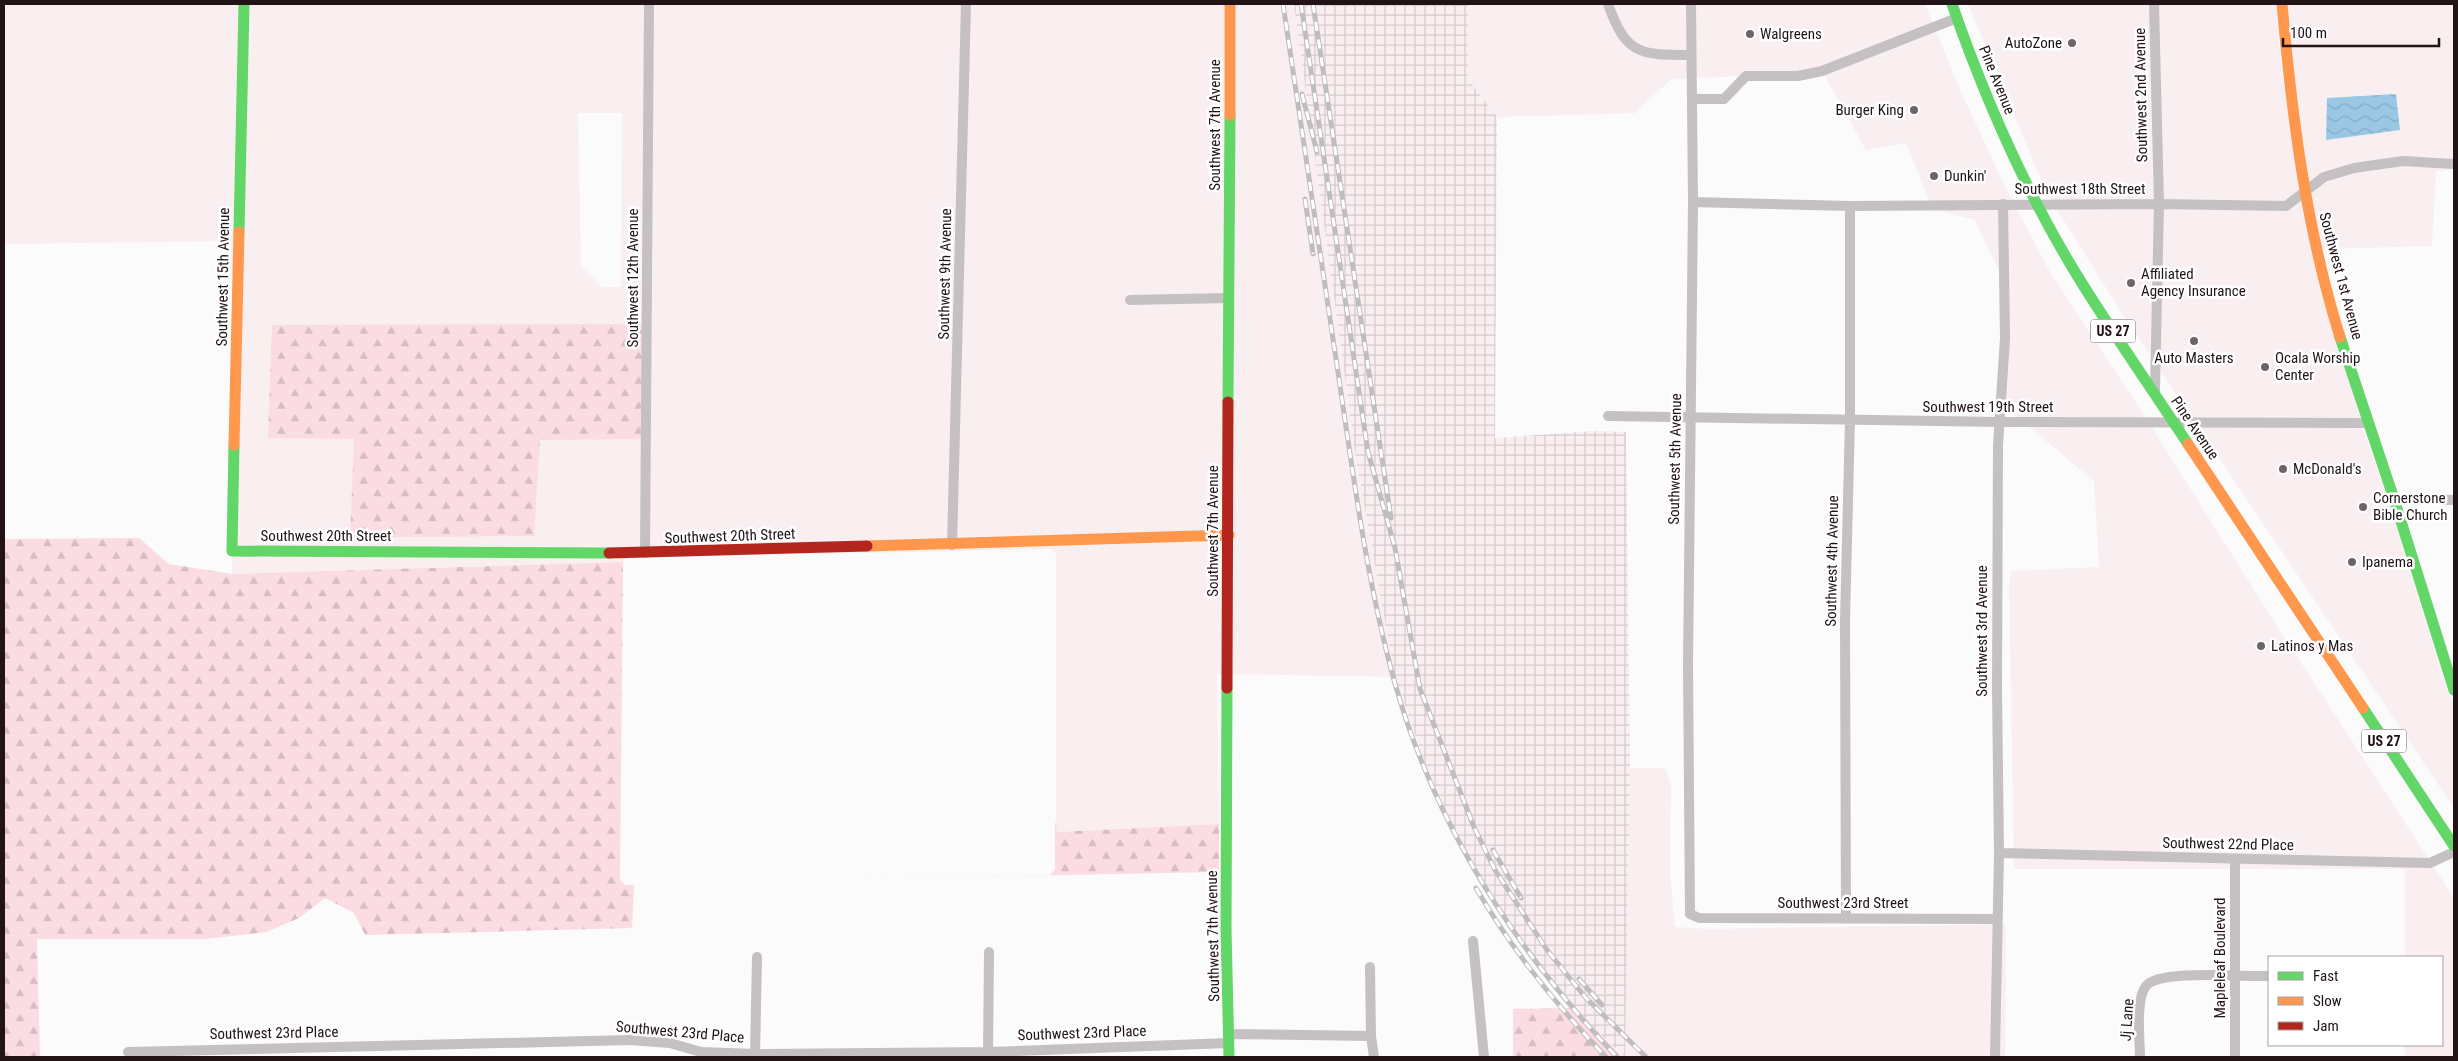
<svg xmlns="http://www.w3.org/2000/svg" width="2458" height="1061" viewBox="0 0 2458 1061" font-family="'Roboto Condensed',sans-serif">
	<defs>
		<pattern id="industrial-grid" width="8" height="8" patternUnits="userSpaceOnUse" patternTransform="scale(1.25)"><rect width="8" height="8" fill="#f9eef0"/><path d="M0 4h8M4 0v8" fill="none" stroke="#d5cbcd"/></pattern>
		<pattern id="forest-firs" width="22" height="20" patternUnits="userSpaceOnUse" patternTransform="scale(1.25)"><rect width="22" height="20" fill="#fbdce3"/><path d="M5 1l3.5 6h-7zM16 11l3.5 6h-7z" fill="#d7bcc2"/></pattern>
		<pattern id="water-waves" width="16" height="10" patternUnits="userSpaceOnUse" patternTransform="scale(1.25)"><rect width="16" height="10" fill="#9ac8e4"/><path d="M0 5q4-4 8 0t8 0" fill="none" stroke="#84abc3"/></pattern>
	</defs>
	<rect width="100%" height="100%" fill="#fbfbfb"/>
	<path fill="#f9eef0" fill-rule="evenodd" d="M4 4H1224L1223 674H1217L1219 824 1056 832V554L1051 549 627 558 623 562 232 574 236 325 230 241 4 244ZM578 113H622L621 287H602L581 266ZM355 439 534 536 350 538Z
		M1235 4H1294L1356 458 1395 677 1233 674Z
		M1468 4H1925L1960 90 2005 186 2050 272 2144 415 2261 601 2454 898V1057H2405V1045H2442V957H2405V869H2014L2009 584 2011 571 2099 567 2094 481 2003 405 2002 277 1975 220 1933 209 1906 143 1866 150 1823 73 1671 79 1635 113 1497 117 1468 79Z
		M1968 4H2276L2282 75 2361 425 2389 501 2441 673 2454 706V808L2123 315 2046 192Z
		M2287 4H2454V169L2436 171 2432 246 2321 249 2314 219 2293 74Z
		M1630 768H1665L1671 785 1670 875 1675 927 1708 929 2006 924 2005 1057H2000L2002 995 1992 994 1990 1057H1625Z"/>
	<path fill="url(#industrial-grid)" d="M1294 4H1468V79L1497 117 1495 438 1592 431 1626 432 1630 768 1625 1057 1581 1016 1514 934 1466 856 1426 766 1395 677 1356 458Z"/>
	<path fill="url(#forest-firs)" d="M645 324 641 439 540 440 534 536 350 538 354 439 268 438 272 325Z
		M139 538 169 564 232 574 623 562 620 880 625 885H634L632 928 365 935 354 913 325 898 299 918 266 932 206 939H37L40 1057H4V539Z
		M1055 820 1057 832 1219 824V872L858 879 1050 875 1055 869Z
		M1574 1008 1623 1057H1513V1009Z"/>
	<path fill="url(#water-waves)" d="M2396 94 2400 130 2326 140 2327 98Z"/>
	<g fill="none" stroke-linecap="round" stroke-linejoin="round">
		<path stroke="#c5c0c1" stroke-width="10" d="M1608 4C1626 55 1640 55 1691 55
			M1691 4 1693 202 1688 665 1690 914 1699 918 1997 919
			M2154 4 2159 204 2155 390
			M1692 99H1724L1746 76H1798L1822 71 1957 18
			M1693 202 1850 206 2159 204 2286 206 2324 177 2354 168 2403 161 2454 164
			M1130 300 1228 298
			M1608 416 2000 422 2367 423
			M2394 499 2454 500
			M952 545 966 4
			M645 553 649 4
			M1999 853 2430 863 2454 852
			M2235 859V1057
			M1846 918 1845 620 1850 419V206
			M1473 941 1484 1057
			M1370 967 1371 1036 1374 1057
			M1229 1034 1371 1036
			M128 1052 630 1040 670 1043 701 1052 755 1054 988 1052 1229 1043
			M988 1056 989 952
			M755 1057 757 957
			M1995 1057 1999 853 1997 688 1998 445 2005 338 2003 204
			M2140 1057C2140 1040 2135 1000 2146 986 2159 969 2246 977 2269 976"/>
		<path stroke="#63d668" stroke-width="11" d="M1952 4C1986 102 2028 197 2083 285 2117 339 2153 391 2188 444
			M239 232 244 4
			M2340 337 2394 499 2454 690
			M1228 402 1230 115
			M234 445 232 551 609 553
			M1227 688 1226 929 1229 1057
			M2363 708 2454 846"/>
		<path stroke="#ff974d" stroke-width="11" d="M2282 4C2292 117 2306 228 2340 337
			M1230 115V4
			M2188 444 2363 708
			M234 445 239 232
			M867 546 1229 535"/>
		<path stroke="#b3261e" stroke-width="11" d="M609 553 867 546
			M1227 688 1228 402"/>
		<defs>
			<path id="rail" d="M1283 4C1302 129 1320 254 1339 379 1354 480 1367 582 1394 680 1434 824 1515 950 1617 1057
				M1301 4 1368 452 1395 548 1420 689 1474 827 1495 870 1547 950 1586 998 1646 1057
				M1313 4 1391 518
				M1302 94 1317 152
				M1305 199 1313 254
				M1493 850 1521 898
				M1476 888C1512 950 1557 1006 1606 1057
				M1579 979 1602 1005"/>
		</defs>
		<use href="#rail" stroke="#c0bdbe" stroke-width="5"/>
		<use href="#rail" stroke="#fff" stroke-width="3" stroke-dasharray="9" stroke-linecap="butt"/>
	</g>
	<g fill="#6d6466" stroke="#fff" stroke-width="2">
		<circle cx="1750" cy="34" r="5"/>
		<circle cx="2072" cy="43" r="5"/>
		<circle cx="1914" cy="110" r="5"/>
		<circle cx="1934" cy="176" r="5"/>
		<circle cx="2131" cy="283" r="5"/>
		<circle cx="2194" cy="341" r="5"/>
		<circle cx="2265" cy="367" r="5"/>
		<circle cx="2283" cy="469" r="5"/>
		<circle cx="2363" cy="507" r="5"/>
		<circle cx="2352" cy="562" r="5"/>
		<circle cx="2261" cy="646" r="5"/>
	</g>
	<g text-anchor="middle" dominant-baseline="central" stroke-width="5" stroke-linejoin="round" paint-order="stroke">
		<g fill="#fff" stroke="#645a5c" stroke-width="1">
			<rect x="2090.5" y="319.5" width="45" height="23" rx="4"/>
			<rect x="2361.5" y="729.5" width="45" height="23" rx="4"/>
		</g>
		<g font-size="14" font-weight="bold" fill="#211316">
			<text x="2113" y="331">US 27</text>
			<text x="2384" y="741">US 27</text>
		</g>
		<g font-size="15" fill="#211316" stroke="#fff" text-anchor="start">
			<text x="1760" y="34">Walgreens</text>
			<text x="2062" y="43" text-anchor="end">AutoZone</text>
			<text x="1904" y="110" text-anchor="end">Burger King</text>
			<text x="1944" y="176">Dunkin'</text>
			<text x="2141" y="274">Affiliated<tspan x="2141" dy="17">Agency Insurance</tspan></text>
			<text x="2194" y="358" text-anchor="middle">Auto Masters</text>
			<text x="2275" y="358">Ocala Worship<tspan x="2275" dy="17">Center</tspan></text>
			<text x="2293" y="469">McDonald's</text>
			<text x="2373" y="498">Cornerstone<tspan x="2373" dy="17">Bible Church</tspan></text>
			<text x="2362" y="562">Ipanema</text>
			<text x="2271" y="646">Latinos y Mas</text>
		</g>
		<g font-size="15" fill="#211316" stroke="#fff">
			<text transform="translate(1997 80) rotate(68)">Pine Avenue</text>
			<text transform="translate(2141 95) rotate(-91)">Southwest 2nd Avenue</text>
			<text transform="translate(1215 125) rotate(-90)">Southwest 7th Avenue</text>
			<text x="2080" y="189">Southwest 18th Street</text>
			<text transform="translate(945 274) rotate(-89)">Southwest 9th Avenue</text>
			<text transform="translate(2341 276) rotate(75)">Southwest 1st Avenue</text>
			<text transform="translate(223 277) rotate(-89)">Southwest 15th Avenue</text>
			<text transform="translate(633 278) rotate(-90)">Southwest 12th Avenue</text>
			<text x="1988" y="407">Southwest 19th Street</text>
			<text transform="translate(2195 428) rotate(56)">Pine Avenue</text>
			<text transform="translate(1675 459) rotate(-89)">Southwest 5th Avenue</text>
			<text transform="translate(1213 531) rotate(-90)">Southwest 7th Avenue</text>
			<text x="326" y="536">Southwest 20th Street</text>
			<text transform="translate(730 536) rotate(-2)">Southwest 20th Street</text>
			<text transform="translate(1832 561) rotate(-89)">Southwest 4th Avenue</text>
			<text transform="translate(1982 631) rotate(-90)">Southwest 3rd Avenue</text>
			<text transform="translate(2228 844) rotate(1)">Southwest 22nd Place</text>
			<text x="1843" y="903">Southwest 23rd Street</text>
			<text transform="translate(1213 936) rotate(-91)">Southwest 7th Avenue</text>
			<text transform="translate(2220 958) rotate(-90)">Mapleleaf Boulevard</text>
			<text transform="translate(2127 1020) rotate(-86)">Jj Lane</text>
			<text transform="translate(680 1032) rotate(5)">Southwest 23rd Place</text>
			<text transform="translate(274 1033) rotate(-1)">Southwest 23rd Place</text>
			<text transform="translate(1082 1033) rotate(-2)">Southwest 23rd Place</text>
		</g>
	</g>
	<rect width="2458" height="1061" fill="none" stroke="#211316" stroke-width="10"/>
	<rect x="2268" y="956" width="175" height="90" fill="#ffffff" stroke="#a6a1a2"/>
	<rect x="2278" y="972" width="25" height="8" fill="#63d668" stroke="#a6a1a2"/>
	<text x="2313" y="981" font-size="15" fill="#211316">Fast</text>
	<rect x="2278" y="997" width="25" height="8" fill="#ff974d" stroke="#a6a1a2"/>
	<text x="2313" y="1006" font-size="15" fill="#211316">Slow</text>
	<rect x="2278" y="1022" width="25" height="8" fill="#b3261e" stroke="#a6a1a2"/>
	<text x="2313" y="1031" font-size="15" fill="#211316">Jam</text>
	<path d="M2283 38v8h156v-8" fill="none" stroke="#211316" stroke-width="2.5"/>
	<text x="2290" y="38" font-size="15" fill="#211316" stroke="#ffffff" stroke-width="4" paint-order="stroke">100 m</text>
</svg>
